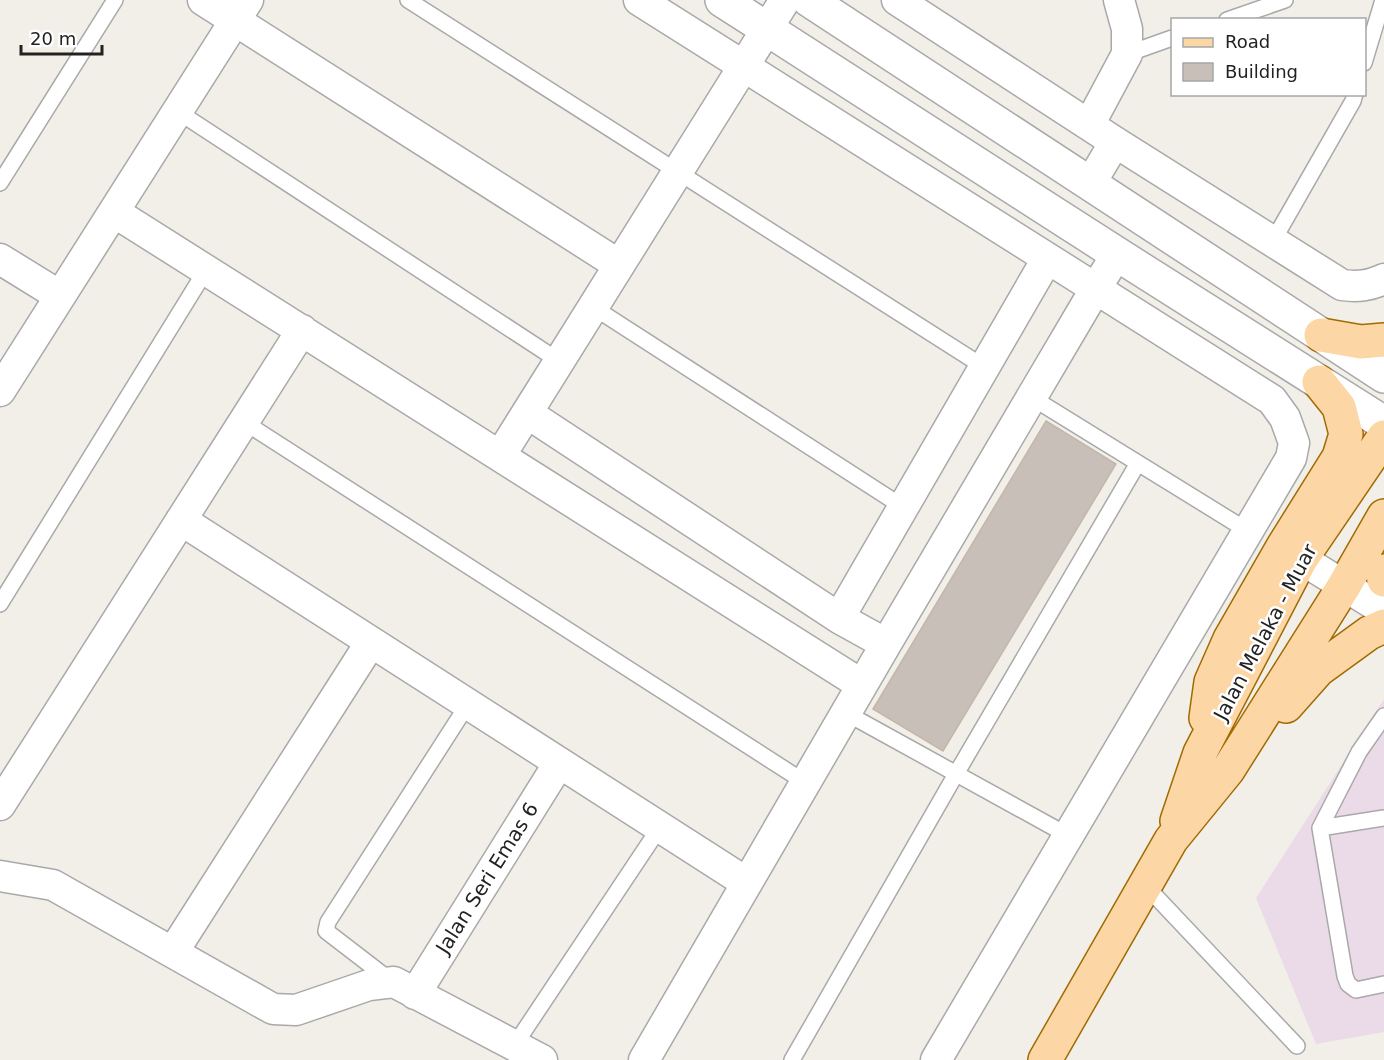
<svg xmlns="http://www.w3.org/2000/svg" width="1384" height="1060" viewBox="0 0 1384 1060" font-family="'DejaVu Sans',sans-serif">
	<rect width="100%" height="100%" fill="#f2efe9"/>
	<path fill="#ebdbe8" d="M1384 699V1032L1316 1044 1256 898Z"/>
	<path fill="#c7bfb8" stroke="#c4b6ab" stroke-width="1.5" d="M1046 421 1116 464 943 751 873 709Z"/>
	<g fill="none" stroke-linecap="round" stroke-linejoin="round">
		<defs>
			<path id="service" d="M408 0 984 367
				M1227 20 1285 0
				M1127 54 1172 38
				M1364 63 1383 0
				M177 111 559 361
				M0 183 115 0
				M1273 241 1353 101 1355 94
				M593 307 903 507
				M1031 397 1248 531
				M244 422 806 783
				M0 604 206 270
				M846 713 1069 836
				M1384 716 1359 752 1320 828 1345 976 1348 984 1356 990 1384 984
				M1320 828 1384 818
				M1145 885 1297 1046
				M391 981 326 931 328 922 468 704
				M514 1046 660 827
				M792 1060 956 774 1138 463"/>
			<path id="minor" d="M203 0 619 265
				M639 0 1272 400 1285 418 1294 443 1291 458 936 1060
				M897 0 1115 142 1342 285C1358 287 1369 286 1384 279
				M1089 125 1127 54V29L1119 0
				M1090 184 1115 142
				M114 212 862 685
				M0 259 60 296
				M0 391 248 0
				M527 413 839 618 886 644
				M500 456 785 0
				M181 520 747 883
				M1301 559 1377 606 1384 609
				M839 618 1047 259
				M0 805 302 330
				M0 876 53 885 273 1009 296 1010 369 985 394 982 542 1060
				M173 952 371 642
				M415 994 559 763
				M644 1060 886 644 1096 288 1117 254"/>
			<path id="tertiary" d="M722 0 1117 254 1384 423
				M809 0 1384 376"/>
			<path id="primary" d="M1321 335 1361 342 1384 340
				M1384 571 1383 575 1384 580
				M1286 706 1318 670 1369 633 1384 626
				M1206 718 1211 682 1230 639 1284 545 1339 457 1346 434 1339 407 1319 382
				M1177 821 1200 753 1301 559 1384 437
				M1045 1060 1171 840 1228 770 1344 586 1384 516"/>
		</defs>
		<use href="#service" stroke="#a9a9a9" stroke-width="18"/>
		<use href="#minor" stroke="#a9a9a9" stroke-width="33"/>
		<use href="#tertiary" stroke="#a9a9a9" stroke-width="36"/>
		<use href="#primary" stroke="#a06b00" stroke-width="36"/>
		<use href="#service" stroke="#fff" stroke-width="15"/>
		<use href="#minor" stroke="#fff" stroke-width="30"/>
		<use href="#tertiary" stroke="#fff" stroke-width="33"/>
		<use href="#primary" stroke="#fcd6a4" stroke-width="33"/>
	</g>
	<g text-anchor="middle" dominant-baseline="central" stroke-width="5" stroke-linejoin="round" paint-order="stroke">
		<g font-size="20" fill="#222" stroke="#fff">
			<text transform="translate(1265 632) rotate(-62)">Jalan Melaka - Muar</text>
			<text transform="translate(487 878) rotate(-58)">Jalan Seri Emas 6</text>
		</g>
	</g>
	<rect x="1171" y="18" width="195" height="78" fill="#ffffff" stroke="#a7a7a7" stroke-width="1.5"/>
	<rect x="1183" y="38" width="30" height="9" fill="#fcd6a4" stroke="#a7a7a7" stroke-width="1.5"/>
	<text x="1225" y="48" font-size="18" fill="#222222">Road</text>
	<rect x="1183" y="63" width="30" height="18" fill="#c7bfb8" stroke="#a7a7a7" stroke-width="1.5"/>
	<text x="1225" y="78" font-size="18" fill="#222222">Building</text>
	<path d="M21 45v9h81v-9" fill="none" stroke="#222222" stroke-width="3"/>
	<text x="30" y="45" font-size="18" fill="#222222" stroke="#ffffff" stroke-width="4.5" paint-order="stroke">20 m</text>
</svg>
